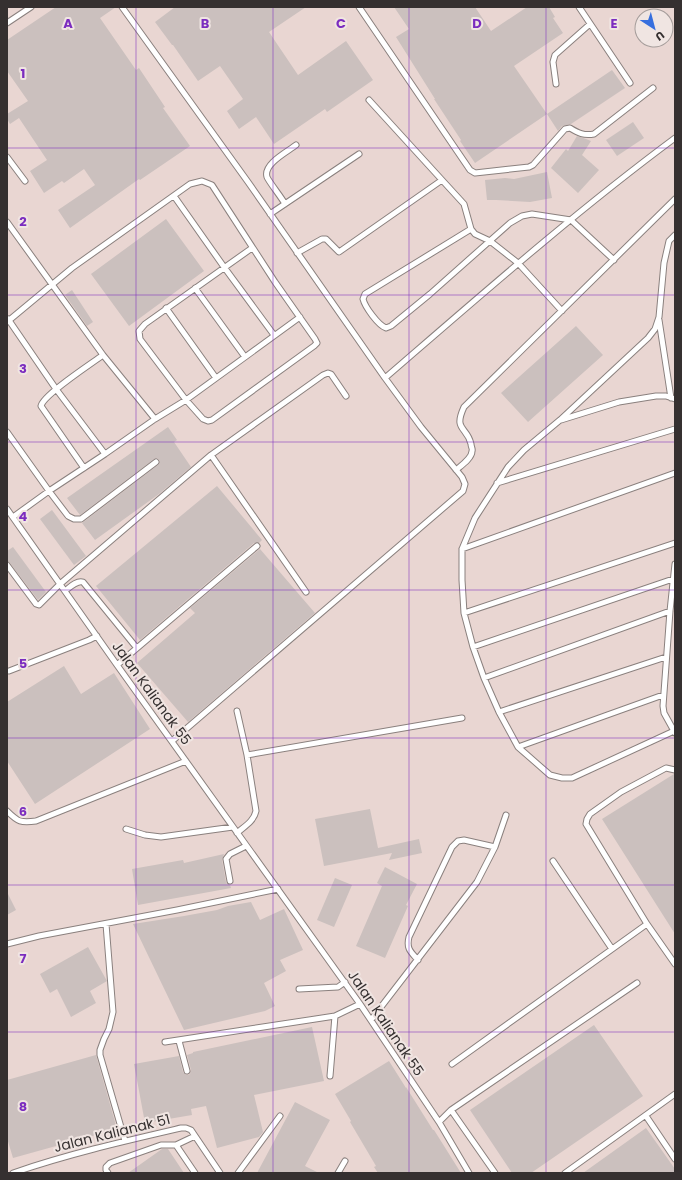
<svg xmlns="http://www.w3.org/2000/svg" width="682" height="1180" viewBox="0 0 682 1180" font-family="Poppins,sans-serif">
	<rect width="100%" height="100%" fill="#f0e5e2"/>
	<path fill="#e9d6d2" fill-rule="evenodd" d="M7 7H675V1173H7ZM642 16H666V40H642Z"/>
	<path fill="#cbc0be" d="M56 7H116L100 18 136 70 139 68 165 107 163 108 190 146 140 180 139 179 70 228 58 210 95 185 84 169 64 183 62 181 44 193 30 171 47 160 19 118 10 124 7 119V114L28 101 7 71V40Z
		M175 7H306L269 32 298 75 346 41 373 80 327 112 325 109 274 144 256 117 239 129 227 111 243 99 220 66 198 81 173 45H172L155 22Z
		M394 7H475L491 31 527 7H549L555 17 553 18 563 33 514 66 547 114 475 163 460 141 461 140 434 99H435L396 37 409 29Z
		M612 70 625 88 571 124 562 126 558 131 547 114Z
		M633 122 644 138 617 156 606 140Z
		M577 136 586 139 591 141 582 155 599 170 578 193 551 168 566 149 568 151Z
		M547 172 552 198 530 202 496 200H487L485 180 505 178 514 179Z
		M166 219 204 271 129 326 91 274Z
		M72 290 93 322 87 326 65 295Z
		M576 326 603 355 528 422 501 393Z
		M168 427 177 440 174 442 191 467 159 494 95 540 82 523 158 465 160 463 159 460 157 458 154 459 80 515 67 498Z
		M217 486 262 540 259 543H254L140 640 96 586Z
		M52 510 86 556 74 565 40 519Z
		M13 547 46 592 38 600 10 563 7 561V551Z
		M260 549 315 613 188 722 137 663 195 613 190 608Z
		M64 666 81 694 114 673 150 729 35 804 7 761V702Z
		M674 774H675V934L602 819Z
		M370 809 378 848 419 839 422 853 389 860 392 853 324 866 315 819Z
		M224 854 222 860 226 882 227 884 230 885 231 888 138 905 132 869 183 860 184 863Z
		M385 867 417 884 406 905 408 906 385 958 356 946 382 886 377 883Z
		M335 878 352 885 334 927 317 920Z
		M7 892 16 910 7 915Z
		M251 902 260 920 284 909 303 950 280 960 286 971 264 983 275 1006 265 1011 184 1030 133 924 184 916 217 910 228 906Z
		M88 947 107 981 90 991 96 1003 71 1017 57 989 50 993 40 974Z
		M594 1025 643 1096 531 1173H512L470 1110Z
		M312 1027 324 1081 254 1095 263 1132 259 1137 217 1148 206 1106 191 1109 192 1115 145 1123 134 1064 179 1056 183 1072 186 1075H188L190 1074 191 1070 187 1055 193 1053V1052Z
		M96 1055 117 1129 13 1158 7 1138V1080Z
		M389 1061 406 1088V1087L433 1130H434L461 1173H378L374 1167 376 1166 350 1122 351 1121 335 1094Z
		M295 1102 330 1120 305 1166 319 1173H257Z
		M646 1128 675 1169V1173H583Z
		M162 1149H168L184 1173H128Z"/>
	<g fill="none" stroke-linecap="round" stroke-linejoin="round">
		<defs>
			<path id="lane" d="M122 7 248 182 385 378 421 427 462 477 465 484 463 491 172 741
				M359 7 470 170 475 173 529 167 533 165 565 129 570 128C578 133 584 136 594 134L653 88
				M579 7 630 83
				M7 23 31 7
				M556 84 553 62 555 55 590 24
				M369 100 442 180 464 204 471 229 475 234 490 241 518 263 562 311
				M7 157 25 181
				M174 196 224 267 274 335
				M285 204C282 198 269 182 267 177 263 164 287 152 296 145
				M270 214 359 154
				M7 222 103 355 155 419
				M471 229 365 294 363 299C365 307 378 325 386 328L391 326 430 294 510 223 522 216 532 214 571 220 614 260
				M675 235 669 241 664 263 659 317 655 329 648 338 560 420 524 450 508 467 475 518 462 549V580L464 613 473 647 484 678 499 712 518 747 550 775 562 778H572L674 731 675 733
				M297 253 322 239H326L339 252 442 180
				M195 288 245 357
				M166 308 216 378
				M8 319 56 389 105 454
				M659 320 671 398
				M7 322 72 268 190 184 202 181 212 185 275 282 315 339 317 343 314 346 212 420 208 421 203 419 186 400 140 339 139 331 145 324 252 248
				M385 378C480 296 574 213 675 138
				M561 420 619 402 656 396H666L675 399
				M7 432 49 491 105 454 155 419 186 400 300 317
				M211 455 306 592
				M84 468 41 406C43 395 91 364 103 355
				M456 470C462 465 472 458 472 451 473 449 471 447 471 444 467 426 453 431 464 407L675 199
				M497 483 675 429
				M7 509 117 665 360 1004 439 1122 469 1173
				M13 517 49 491 68 516 74 519H81L156 462
				M462 549 675 473
				M675 564 670 611 663 706 664 713 674 731H675
				M7 565 36 604 39 605 60 584 211 455 323 375 328 373 331 374 346 396
				M65 591C70 587 77 580 83 582L136 647
				M464 613 675 543
				M473 647 673 579
				M117 665 257 546
				M9 671 89 640 97 636
				M484 678 670 611
				M237 711 247 755
				M499 712 666 657
				M518 747 663 695
				M675 770 666 768 621 792 590 814 587 819 586 824 647 924 675 964
				M7 811C18 822 21 823 36 821L186 761
				M126 829 145 835 161 837 233 827
				M237 833C245 826 254 821 256 811L247 755 462 718
				M553 861 612 949
				M230 881 226 859 230 854 246 846
				M106 924 113 1012 109 1029 104 1039 100 1050V1055L125 1141
				M7 944 39 936 177 910 278 889
				M418 960C411 952 406 949 409 937L452 847 458 841 464 840 495 847
				M299 989 338 987 345 982
				M371 1020 477 882 495 847 506 815
				M179 1041 187 1071
				M165 1042 335 1016
				M452 1064 647 924
				M330 1076 335 1016 360 1004
				M451 1110 495 1173
				M646 1116 675 1159
				M439 1122 451 1110 637 983
				M195 1136 176 1145 195 1173
				M13 1173C68 1154 125 1141 181 1128H186L191 1130 220 1173
				M108 1173 106 1170V1167L110 1163 161 1145H176
				M238 1173 280 1116
				M338 1173 345 1161
				M565 1173 675 1094"/>
		</defs>
		<use href="#lane" stroke="#8a807e" stroke-width="7"/>
		<use href="#lane" stroke="#fff" stroke-width="5"/>
	</g>
	<path fill="none" stroke="#7b2cbf" stroke-width="1" stroke-opacity="0.55" d="M136 7V1173M273 7V1173M409 7V1173M546 7V1173M7 148H675M7 295H675M7 442H675M7 590H675M7 738H675M7 885H675M7 1032H675"/>
	<g text-anchor="middle" dominant-baseline="central" stroke-width="4" stroke-linejoin="round" paint-order="stroke">
		<g font-size="14" fill="#353030" stroke="#f0e5e2">
			<text transform="translate(152 693) rotate(54)">Jalan Kalianak 55</text>
			<text transform="translate(386 1023) rotate(56)">Jalan Kalianak 55</text>
			<text transform="translate(112 1133) rotate(-14)">Jalan Kalianak 51</text>
		</g>
	</g>
	<g font-size="13" text-anchor="middle" font-weight="bold" fill="#7b2cbf" stroke="#f0e5e2" stroke-width="4" stroke-linejoin="round" paint-order="stroke">
		<text x="68" y="28">A</text>
		<text x="205" y="28">B</text>
		<text x="341" y="28">C</text>
		<text x="477" y="28">D</text>
		<text x="614" y="28">E</text>
		<text x="23" y="78">1</text>
		<text x="23" y="226">2</text>
		<text x="23" y="373">3</text>
		<text x="23" y="521">4</text>
		<text x="23" y="668">5</text>
		<text x="23" y="816">6</text>
		<text x="23" y="963">7</text>
		<text x="23" y="1111">8</text>
	</g>
	<rect width="682" height="1180" fill="none" stroke="#353030" stroke-width="16"/>
	<g transform="translate(654 28) rotate(144)"><circle r="19" fill="#f0e5e2" stroke="#a59d9b"/>
	<path d="M0-3L7 15L0 10L-7 15Z" fill="#376fde"/>
	<text y="-6" font-size="11" font-weight="bold" text-anchor="middle" fill="#353030">U</text>
	</g>
</svg>
